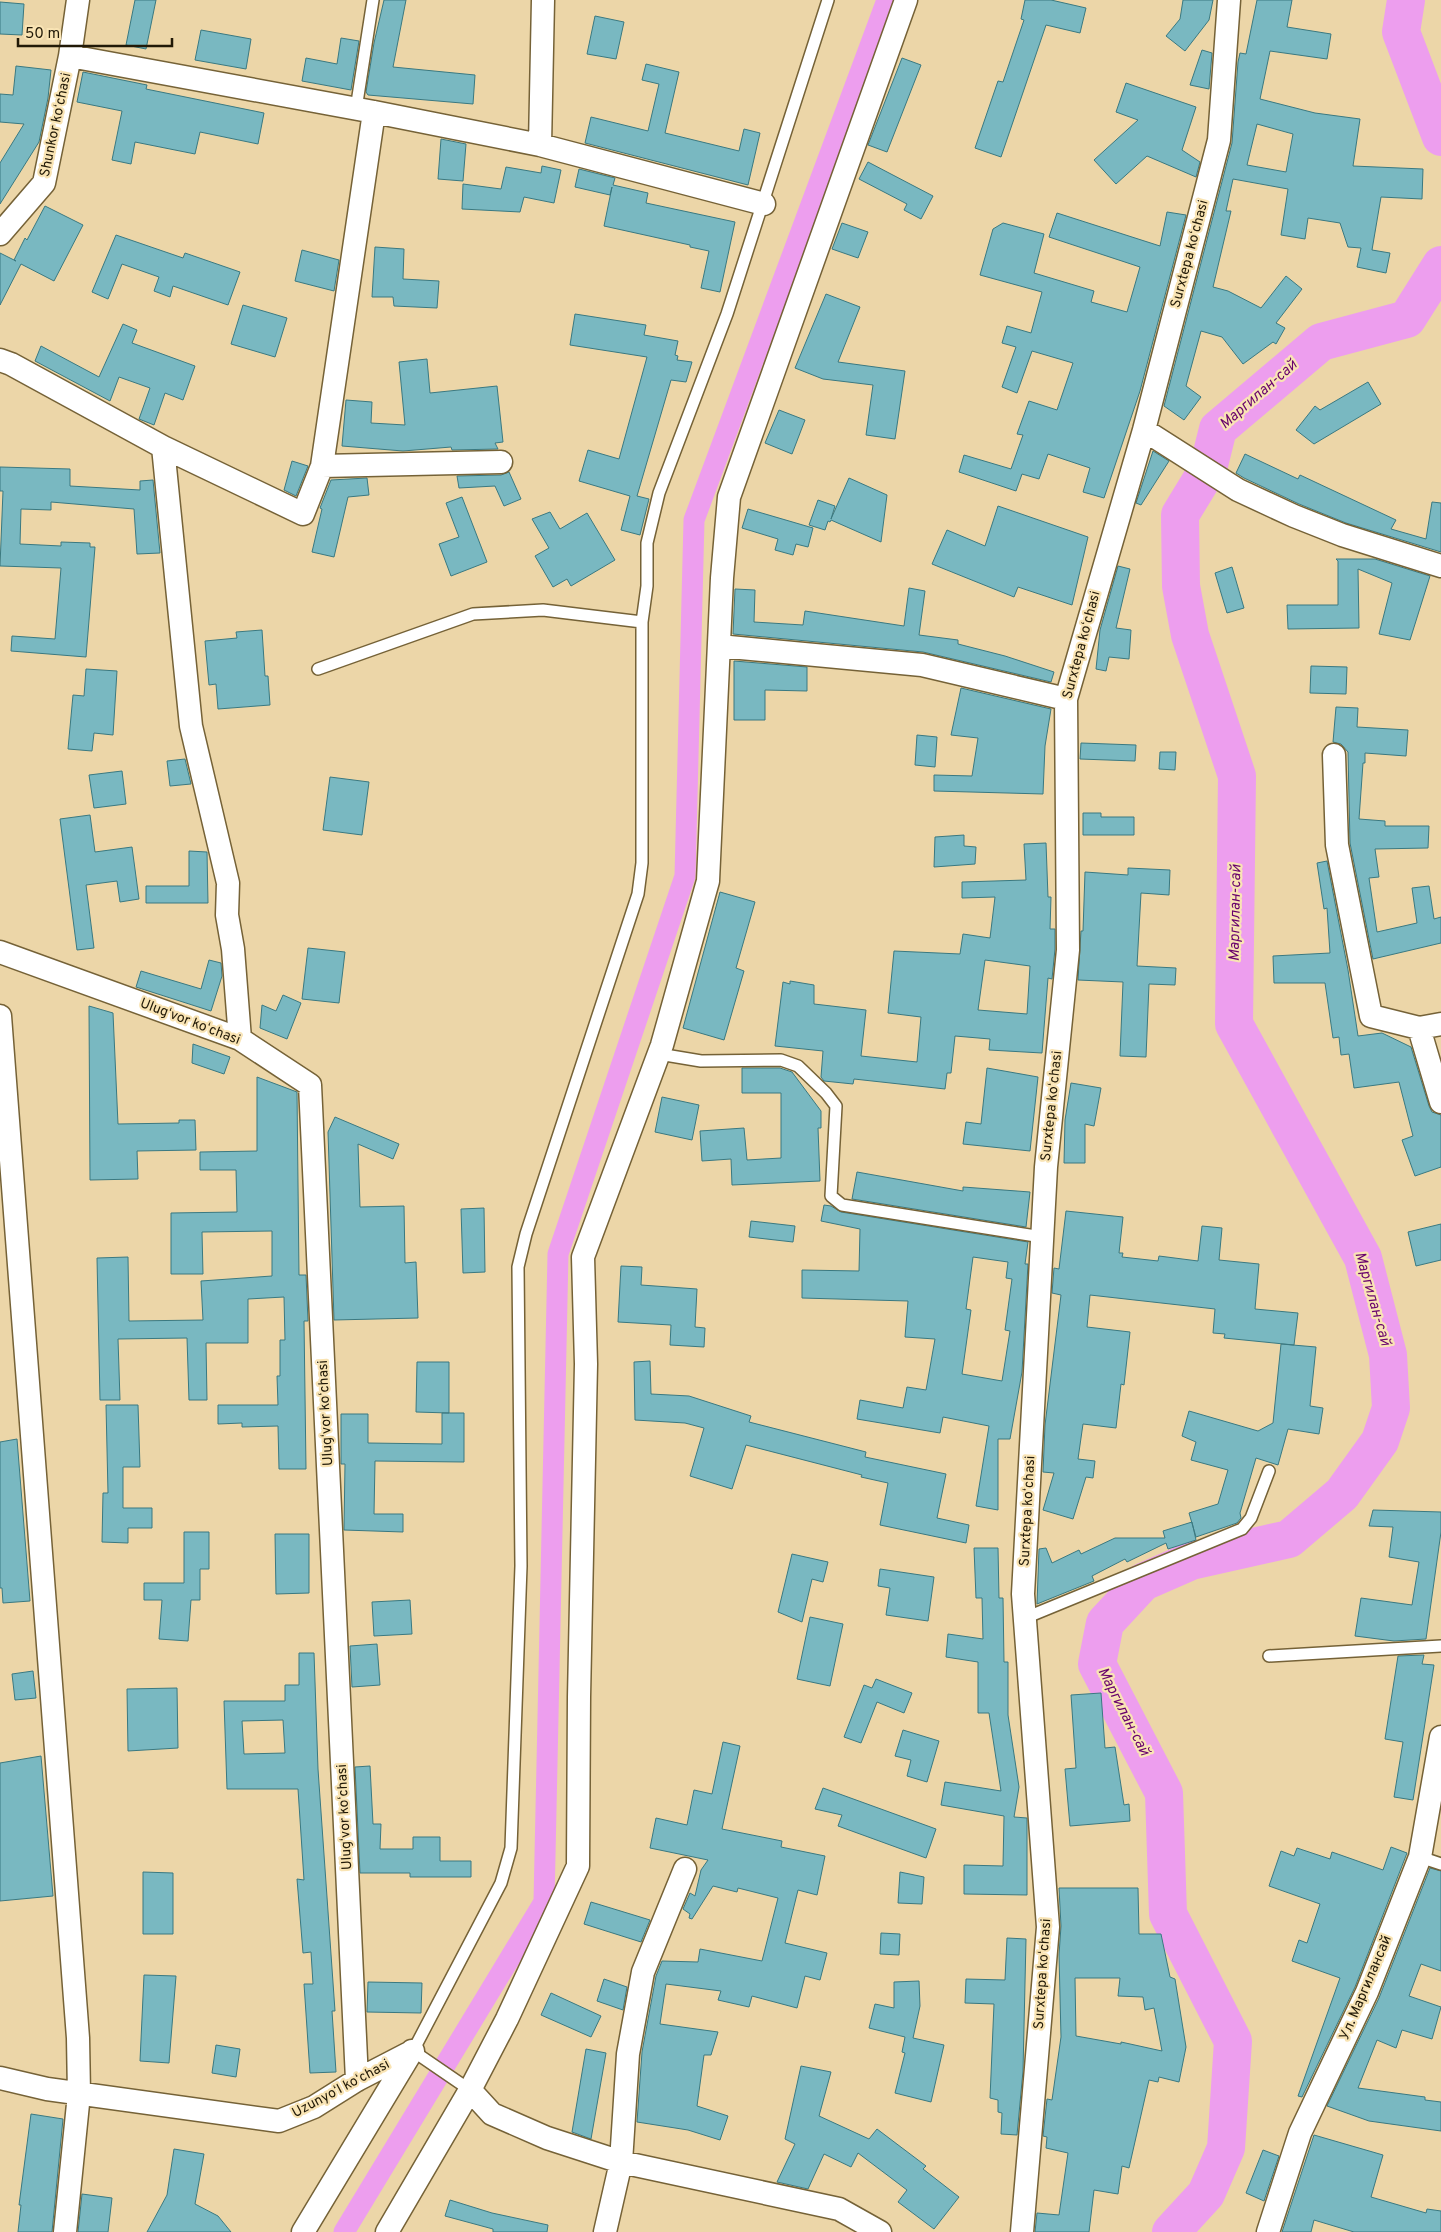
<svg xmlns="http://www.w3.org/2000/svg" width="1441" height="2232" viewBox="0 0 1441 2232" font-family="Overpass,sans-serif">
	<rect width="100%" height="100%" fill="#ecd6a8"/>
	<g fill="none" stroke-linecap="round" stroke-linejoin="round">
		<path stroke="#ed9eee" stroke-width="21" d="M344 2232 544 1902 558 1254 685 876 694 520 887 0"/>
		<path stroke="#ed9eee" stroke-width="38" d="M1406 0 1401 32 1441 137
			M1171 2232 1206 2194 1226 2148 1233 2041 1168 1914 1164 1793 1097 1664 1105 1623 1143 1582 1191 1561 1289 1539 1342 1494 1380 1441 1391 1408 1388 1355 1363 1258 1234 1024 1237 776 1190 635 1181 586 1180 515 1208 469 1218 429 1321 342 1407 319 1441 265"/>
	</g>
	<path fill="#79b8c1" stroke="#3a7981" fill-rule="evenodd" d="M135 0H156L146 49 126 45Z
		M384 0H406L393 67 475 75 473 104 368 95 366 92 374 43Z
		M1025 0H1051L1086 8 1080 33 1046 25 1001 157 975 148 998 81 1003 82 1024 20 1021 19Z
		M1183 0H1213L1209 20 1185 51 1166 36 1180 19Z
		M1257 0H1292L1287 27 1331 34 1327 59 1270 51 1260 99 1315 113 1360 119 1353 166 1423 169 1422 199 1381 197 1372 250 1390 253 1386 273 1357 267 1361 248 1348 247 1340 223 1308 218 1305 239 1281 235 1288 189 1233 179 1226 211H1231L1213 287 1228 291 1261 308 1286 276 1302 289 1276 323 1285 328 1276 344 1273 342 1243 364 1222 337 1201 331 1186 386 1201 397 1184 420 1164 406 1232 143 1238 62 1240 53 1246 54ZM1257 124 1293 134 1286 172 1247 165Z
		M0 2 24 4 22 35 0 34Z
		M595 16 624 22 616 59 587 54Z
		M201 30 251 39 246 69 195 60Z
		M341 38 359 41 351 90 302 81 306 58 337 64Z
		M1202 50 1212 53 1209 89 1190 85Z
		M902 58 921 65 887 152 868 145Z
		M646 64 679 72 665 133 739 151 744 129 760 133 748 185 585 143 591 117 648 131 659 84 642 80Z
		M16 66 51 70 48 98 39 142 0 204V163L24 124 0 122V94L13 95Z
		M83 72 147 85 146 89 264 113 258 144 200 132 195 154 135 142 131 164 112 160 122 111 77 102Z
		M1126 83 1196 107 1182 150 1200 162 1196 177 1147 156 1116 184 1094 160 1138 120 1116 112Z
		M441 139 466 144 463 181 438 179Z
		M868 162 933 196 921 219 904 210 907 204 859 179Z
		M542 166 561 170 554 203 524 197 520 212 462 209 463 184 501 189 506 167 541 173Z
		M579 169 615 178 613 185 648 193 646 203 735 222 720 292 701 288 709 251 690 247V245L604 226 612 187 610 195 575 187Z
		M45 206 83 225 54 281 21 264 0 305V253L16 261 14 260 25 238 27 240Z
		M1167 212 1186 215 1140 391 1104 498 1083 492 1090 468 1048 454 1039 479 1022 474 1016 491 959 472 964 455 1011 469 1023 435 1017 434 1029 401 1057 410 1073 363 1032 351 1017 393 1002 387 1016 347 1002 343 1007 326 1031 333 1042 292 980 275 993 229 1003 223 1044 234 1034 273 1094 291 1091 302 1127 312 1140 267 1049 237 1057 213 1160 246Z
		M842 223 868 232 858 258 832 249Z
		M116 235 183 258 185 253 240 272 228 305 173 286 170 297 154 291 159 277 122 264 108 299 92 292Z
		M375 247 404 249 403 279 439 281 437 308 394 306 393 297H372Z
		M302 250 339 260 334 291 295 281Z
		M826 294 860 307 838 362 905 371 895 439 866 435 873 385 823 379 795 368Z
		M243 305 287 318 275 357 231 344Z
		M575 314 646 325 644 335 678 341 675 355 678 356 677 360 692 362 686 382 671 380 637 496 649 499 640 535 621 530 630 496 579 481 588 450 619 459 647 357 570 345Z
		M123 324 137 330 132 343 195 366 183 400 165 393 154 425 139 419 150 388 119 377 110 401 35 361 41 346 99 377Z
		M427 359 430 393 497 386 503 442 495 443 498 449 452 450 451 447 403 451 342 446 346 400 372 402 371 423 405 425 399 362Z
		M1368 382 1381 404 1314 444 1296 430 1315 406 1320 410Z
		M779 410 805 420 792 454 765 443Z
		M1153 451 1169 461 1141 505 1136 503Z
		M1245 454 1298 479 1300 475 1396 520 1391 529 1426 539 1432 502 1441 503V552L1346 523 1299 504 1244 478 1236 473Z
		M292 461 308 466 296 496 284 490Z
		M0 467 70 469V486L140 490V481L153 480 160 553 137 554 134 509 51 502V510L21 509 20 544 61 546V542L90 543V547H95L86 657 11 651 12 636 55 639 61 568 0 566 3 491H0Z
		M509 472 521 499 504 506 495 486 459 488 457 476 501 475Z
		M367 478 369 495 348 497 334 557 312 552 322 509 320 508 331 480Z
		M849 478 887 495 881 542 831 520 830 522 828 521 825 530 809 525 818 500 835 506 831 519Z
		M462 497 487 562 451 576 439 544 459 537 446 503Z
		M998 506 1088 537 1072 605 1018 587 1014 597 932 564 947 530 985 546Z
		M748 509 813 528 808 547 796 544 793 555 775 550 778 539 742 528Z
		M550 512 560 529 587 513 615 560 571 586 567 579 553 587 535 556 549 548 532 519Z
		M1336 559H1375L1430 576 1410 640 1379 634 1392 583 1358 569 1359 628 1288 629 1287 605H1338V561Z
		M1118 566 1130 569 1116 628 1131 630 1129 659 1109 657 1106 671 1096 669 1100 630Z
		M1232 567 1244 608 1227 613 1215 573Z
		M909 588 925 591 919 635 958 640V644L1005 656 1054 672 1051 682 923 652 733 634 735 589 755 590 754 622 803 625 805 611 904 626Z
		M262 630 265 676H268L270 705 218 709 216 684 209 685 205 641 237 638 236 632Z
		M734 661 807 667V691L765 690V720H734Z
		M1311 666 1347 667 1346 694 1310 693Z
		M86 669 117 671 113 735 94 733 92 751 68 749 73 695 84 696Z
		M961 688 1051 709 1045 746 1043 794 934 791V775L972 776 978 738 951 735Z
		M1336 707 1358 708 1357 727 1408 730 1406 756 1365 753V763H1363L1359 819 1385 821V826H1429L1428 848 1375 849 1379 877 1369 878 1377 932 1417 923 1412 888 1429 886 1434 919 1441 917V943L1373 959 1350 843 1348 752 1341 744 1333 742Z
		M917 735 937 737 935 767 915 765Z
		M1081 743 1136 745 1135 761 1080 759Z
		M1160 752H1176L1175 770 1159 769Z
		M185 759 191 784 170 786 167 761Z
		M122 771 126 804 94 808 89 775Z
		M330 777 369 782 362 835 323 830Z
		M1083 813H1101V817H1134V835H1083Z
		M90 815 95 852 132 847 139 899 120 902 117 881 86 885 94 948 77 950 60 819Z
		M964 835V846L976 847 975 864 934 867 935 837Z
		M1046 843 1048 897H1051L1050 929H1055V949L1052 979 1048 978 1042 1053 989 1050 990 1039 955 1036 951 1073H947L945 1089 854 1079 853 1084 824 1081 821 1077 823 1051 775 1046 783 982 790 984V981L814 985V1004L866 1010 861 1056 917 1062 921 1017 888 1013 894 951 960 954 963 934 990 938 995 897 962 898V882L1026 880 1024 844ZM985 960 1030 966 1027 1014 978 1010Z
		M189 851 207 852 208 903H146V886H189Z
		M1327 861 1348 970 1358 1036 1382 1033 1411 1047 1429 1106 1432 1112 1441 1115V1167L1415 1176 1402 1140 1413 1136 1399 1082 1354 1088 1349 1054 1341 1055 1339 1037 1333 1038 1325 983H1274L1273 956 1330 953 1327 908 1324 909 1317 863Z
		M1128 868 1170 870 1169 895 1141 893 1137 966 1176 968 1175 985 1149 984 1146 1057 1120 1056 1123 982 1078 980 1081 931H1083L1085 872 1128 875Z
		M720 892 755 902 736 968 744 971 724 1040 683 1028Z
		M308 948 345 952 339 1003 302 999Z
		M209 960 221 963 222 976 211 1011 136 987 141 971 201 989Z
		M283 995 301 1003 287 1039 260 1028 262 1005 276 1011Z
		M89 1006 113 1013 118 1124 179 1123V1120H195L196 1150 137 1151 138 1179 90 1180Z
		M193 1044 230 1057 224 1074 192 1063Z
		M742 1068H780L792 1072 821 1111V1128H818L820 1181 732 1185 731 1159 702 1161 700 1131 744 1128 747 1160 781 1158V1093H742Z
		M987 1068 1038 1077 1030 1151 963 1144 966 1122 981 1124Z
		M257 1077 297 1092 299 1275H306L308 1321H304L306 1469H279L278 1426 242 1427V1423L218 1424V1405H278L277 1376H280V1340H285L284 1297 248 1299V1343H206L207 1400H189L187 1338 118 1339 120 1400H100L97 1258 128 1257 129 1321 203 1320 201 1281 272 1276V1231L202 1232 203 1274H171V1213L237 1212 236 1170H200V1152L257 1151Z
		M1071 1083 1101 1088 1094 1126 1085 1124V1163H1064L1065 1120Z
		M662 1097 699 1105 692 1140 655 1132Z
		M335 1117 399 1144 393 1159 358 1144 360 1207 404 1206 405 1263 416 1262 418 1318 334 1320 328 1132Z
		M857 1172 963 1191V1187L1030 1192 1026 1227 852 1199Z
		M824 1205 831 1206 841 1212 1028 1242 1025 1264H1028L1022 1372 1010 1439H998V1510L976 1506 989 1426 943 1417 940 1433 857 1419 860 1400 903 1408 907 1387 926 1390 935 1339 905 1337 908 1301 802 1298V1270L859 1271 860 1229 821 1221ZM973 1257 1008 1262 1006 1278 1012 1279 1005 1330 1010 1331 1002 1381 962 1374 971 1310 966 1309Z
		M484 1208 485 1272 463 1273 461 1209Z
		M1066 1211 1123 1217 1119 1253H1123L1122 1257 1158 1261 1159 1256 1198 1261 1202 1226 1222 1228 1219 1260 1259 1264 1255 1309 1298 1313 1294 1345 1224 1338 1225 1334 1213 1333 1215 1309 1090 1295 1087 1327 1130 1332 1124 1385 1121 1384 1116 1428 1083 1424 1078 1459 1095 1461 1093 1478 1086 1477 1073 1519 1043 1510 1054 1473 1043 1472 1045 1425 1061 1295 1052 1293 1054 1268 1059 1269Z
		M751 1221 795 1226 793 1242 749 1237Z
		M1441 1224V1260L1416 1266 1408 1232Z
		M621 1266 642 1267 641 1285 697 1289 695 1327 705 1328 704 1347 670 1345 671 1325 618 1322Z
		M1281 1344 1316 1347 1310 1406 1323 1408 1319 1434 1288 1429 1278 1465 1256 1458 1240 1513 1241 1518 1237 1523 1196 1537 1189 1513 1218 1504 1228 1470 1191 1460 1196 1442 1182 1436 1189 1411 1258 1431 1273 1423Z
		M650 1361 651 1394 689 1396 751 1416 749 1422 866 1452 865 1457 946 1474 937 1518 969 1525 966 1543 880 1525 888 1483 861 1477 862 1475 746 1445 732 1489 690 1476 704 1428 685 1423 635 1420 634 1362Z
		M417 1362H449V1413L416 1412Z
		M106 1405H138L140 1467H123V1508H152V1528H128V1543L102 1542 103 1493H108Z
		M442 1413H464V1462L375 1461 374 1514H403V1532L344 1530 345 1464H341V1414H368V1443L442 1444Z
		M17 1439 30 1601 3 1603 2 1588H0V1442Z
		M1373 1510 1441 1512V1532L1426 1639 1394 1641 1355 1636 1361 1598 1412 1605 1419 1562 1389 1557 1393 1527 1369 1526Z
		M1192 1522 1196 1540 1168 1549 1166 1543 1127 1562 1125 1559 1092 1576 1094 1581 1037 1604 1039 1549 1046 1548 1052 1563 1079 1550 1081 1554 1115 1538H1165L1163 1531Z
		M184 1532H209V1569H200V1600H191L188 1641 159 1639 162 1600H144V1583H184Z
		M275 1534H309V1593L276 1594Z
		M974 1548H998L999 1598H1003L1004 1662H1008V1715L1019 1787 1014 1817 1027 1818V1895L964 1894V1865L1003 1866 1004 1816 941 1805 945 1782 1001 1791 989 1713H978V1662L946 1657 948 1634 983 1639 982 1598H976Z
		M792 1554 828 1562 823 1582 812 1579 802 1622 778 1612Z
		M880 1569 934 1577 928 1621 886 1615 890 1588 878 1586Z
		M410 1600 412 1634 374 1636 372 1602Z
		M810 1617 843 1624 830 1686 797 1679Z
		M377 1644 380 1685 352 1687 350 1646Z
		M299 1653H314L318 1769 335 2011H332L336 2072 310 2073 304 1984H313L311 1952 303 1953 297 1879 304 1880 298 1789H227L224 1701H285V1685H299ZM283 1720 285 1753 244 1754 242 1721Z
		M1424 1655 1422 1664 1434 1665 1413 1800 1394 1797 1403 1742 1385 1739 1398 1656Z
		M33 1671 36 1698 15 1700 12 1674Z
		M876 1679 912 1693 904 1713 877 1702 861 1743 844 1737 864 1685 872 1688Z
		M177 1688 178 1748 128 1751 127 1689Z
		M1101 1693 1105 1748 1115 1747 1124 1805 1129 1804 1130 1821 1070 1826 1065 1769 1076 1768 1071 1695Z
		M903 1730 939 1741 927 1782 907 1776 911 1760 895 1756Z
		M723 1742 740 1746 722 1829 782 1841 781 1847 825 1856 817 1895 798 1890 785 1943 827 1953 820 1980 805 1976 797 2008 752 1996 749 2007 718 2000 721 1991 666 1984 660 2024 718 2032 711 2055H704L697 2106 728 2116 720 2140 688 2130 637 2122 642 2052 656 1976 662 1961 698 1962 700 1949 762 1961 778 1898 738 1888 737 1892 713 1886 692 1919 689 1918 690 1914 683 1909 690 1893 695 1896 701 1870 708 1860 650 1848 656 1818 687 1825 694 1790 712 1794Z
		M41 1756 53 1896 0 1901V1763Z
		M370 1766 373 1824H381L380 1849H413V1837H440V1861H471V1877H410V1873H360L355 1767Z
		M823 1788 936 1829 926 1858 838 1826 842 1815 815 1809Z
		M1391 1847 1407 1853 1355 1987 1302 2097 1298 2096 1340 1978 1292 1961 1299 1940 1307 1943 1320 1904 1269 1886 1281 1851 1294 1856 1297 1848 1330 1859 1332 1852 1383 1870Z
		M1430 1868 1441 1871V1971L1421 1964 1409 1996 1441 2007 1432 2039 1402 2030 1396 2048 1377 2040 1358 2088 1425 2097V2100L1441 2102V2131L1369 2121 1327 2106 1379 1998Z
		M143 1872 173 1873V1934H143Z
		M900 1872 924 1877 922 1904 898 1903Z
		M1059 1888H1138L1139 1934H1161L1170 1977 1175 1979 1186 2047 1179 2082 1159 2077 1158 2082 1149 2080 1129 2168 1122 2166 1118 2194 1094 2190 1089 2232H1035L1037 2213 1059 2215 1068 2153 1046 2148 1047 2137 1043 2136 1047 2099 1052 2100 1061 2037 1059 1955 1061 1926ZM1075 1978H1120L1118 1996 1143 1997 1145 2010 1154 2008 1162 2051 1121 2042V2044L1076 2036Z
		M591 1902 650 1920 641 1942 584 1924Z
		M881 1933 900 1934 899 1955 880 1954Z
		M1007 1938 1026 1939 1023 2071 1017 2135 1001 2134 1002 2113 998 2112V2100L990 2098 994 2004 965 2003 966 1979 1005 1980Z
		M144 1975 176 1976 169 2063 140 2061Z
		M604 1979 627 1987 623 2010 597 2001Z
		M919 1981 920 2006 913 2038 944 2045 931 2102 895 2093 905 2053 902 2052 905 2037 869 2028 875 2004 894 2008V1982Z
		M368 1982 422 1983 421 2013 367 2012Z
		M551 1993 601 2016 591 2037 541 2015Z
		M216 2045 240 2049 236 2077 212 2073Z
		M586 2049 606 2053 591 2139 572 2132Z
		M801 2066 831 2072 819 2116 869 2139 877 2129 926 2166 923 2169 959 2197 934 2229 898 2202 907 2190 858 2153 851 2167 824 2154 808 2189 777 2182 795 2144 785 2139Z
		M31 2114 63 2119 52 2232H18L21 2205H19Z
		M1314 2135 1383 2155 1371 2197 1426 2213 1427 2209 1441 2211V2232H1354L1314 2220 1311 2232H1282Z
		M174 2149 204 2154 195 2204 218 2216 231 2232H147L167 2195Z
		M1263 2150 1279 2156 1264 2201 1246 2193Z
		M82 2194 112 2198 108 2232H78Z
		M450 2200 492 2213 548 2225 547 2232H493V2229L445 2216Z"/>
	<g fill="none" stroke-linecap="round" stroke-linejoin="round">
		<defs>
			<path id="service" d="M356 109 373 0
				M318 669 473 614 543 610 642 622
				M659 1054 701 1061 781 1060 798 1066 826 1093 836 1106 831 1196 842 1205 1042 1237
				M1025 1618 1242 1529 1251 1518 1269 1471
				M1269 1656 1441 1646
				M1420 1857 1441 1864
				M470 2090 413 2051 501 1883 511 1848 521 1566 518 1267 526 1234 638 894 642 863V622L647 586V543L659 493 727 314 828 0"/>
			<path id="minor" d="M70 56 374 112
				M540 145 543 0
				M0 234 44 183 70 56 78 0
				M0 360 11 364 163 447 191 726 228 883 227 915 233 949 240 1039
				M1144 430 1238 490 1294 516 1342 535 1441 566
				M163 447 303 514 322 466 501 462
				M322 466 374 112 540 145 764 204
				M719 646 922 665 1066 699
				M1334 755 1337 845 1371 1016 1419 1028 1441 1024
				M0 952 240 1039 310 1085 357 2080
				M0 1016 78 2038 79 2094 65 2232
				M1419 1028 1441 1102
				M0 2078 47 2089 279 2121 314 2107 357 2080 413 2051
				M470 2090 492 2114 547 2138 621 2162 839 2209 880 2232
				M303 2232 412 2051
				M387 2232 470 2090 507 2019 578 1866 579 1697 586 1364 583 1257 662 1045 708 881 722 578 729 497 906 0
				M605 2232 621 2162 628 2054 643 1972 685 1869
				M1022 2232 1048 1927 1023 1594 1046 1167 1068 950 1066 699 1144 430 1219 140 1229 0
				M1268 2232 1300 2133 1367 1992 1420 1857 1441 1737"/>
		</defs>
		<use href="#service" stroke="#756237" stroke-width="14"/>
		<use href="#minor" stroke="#756237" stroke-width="25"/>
		<use href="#service" stroke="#fff" stroke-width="11"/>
		<use href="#minor" stroke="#fff" stroke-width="22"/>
	</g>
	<g text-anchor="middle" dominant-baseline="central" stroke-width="4.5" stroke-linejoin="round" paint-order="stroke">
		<g font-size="14" fill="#211907" stroke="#f9e4b4">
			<text transform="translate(56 125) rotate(-78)">Shunkor koʻchasi</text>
			<text transform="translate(1190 254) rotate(-75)">Surxtepa koʻchasi</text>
			<text transform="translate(1082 645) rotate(-75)">Surxtepa koʻchasi</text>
			<text transform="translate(190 1022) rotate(21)">Ulugʻvor koʻchasi</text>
			<text transform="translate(1052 1106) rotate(-84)">Surxtepa koʻchasi</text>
			<text transform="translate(326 1413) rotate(-93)">Ulugʻvor koʻchasi</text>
			<text transform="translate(1028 1511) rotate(-87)">Surxtepa koʻchasi</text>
			<text transform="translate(345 1817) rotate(-93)">Ulugʻvor koʻchasi</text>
			<text transform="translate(1043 1974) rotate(-86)">Surxtepa koʻchasi</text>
			<text transform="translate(1366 1988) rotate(-67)">Ул. Маргилансай</text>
			<text transform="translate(341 2089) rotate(-28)">Uzunyoʻl koʻchasi</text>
		</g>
		<g font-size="15" font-style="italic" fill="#68026c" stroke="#f9e4b4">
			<text transform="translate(1259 395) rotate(-41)">Маргилан-сай</text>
			<text transform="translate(1236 913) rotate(-89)">Маргилан-сай</text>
			<text transform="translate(1372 1299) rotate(74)">Маргилан-сай</text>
			<text transform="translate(1123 1712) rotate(63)">Маргилан-сай</text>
		</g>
	</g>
	<path d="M18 38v8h154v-8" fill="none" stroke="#211907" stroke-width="2.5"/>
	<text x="25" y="38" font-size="15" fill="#211907" stroke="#f9e4b4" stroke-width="4" paint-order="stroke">50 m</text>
</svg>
